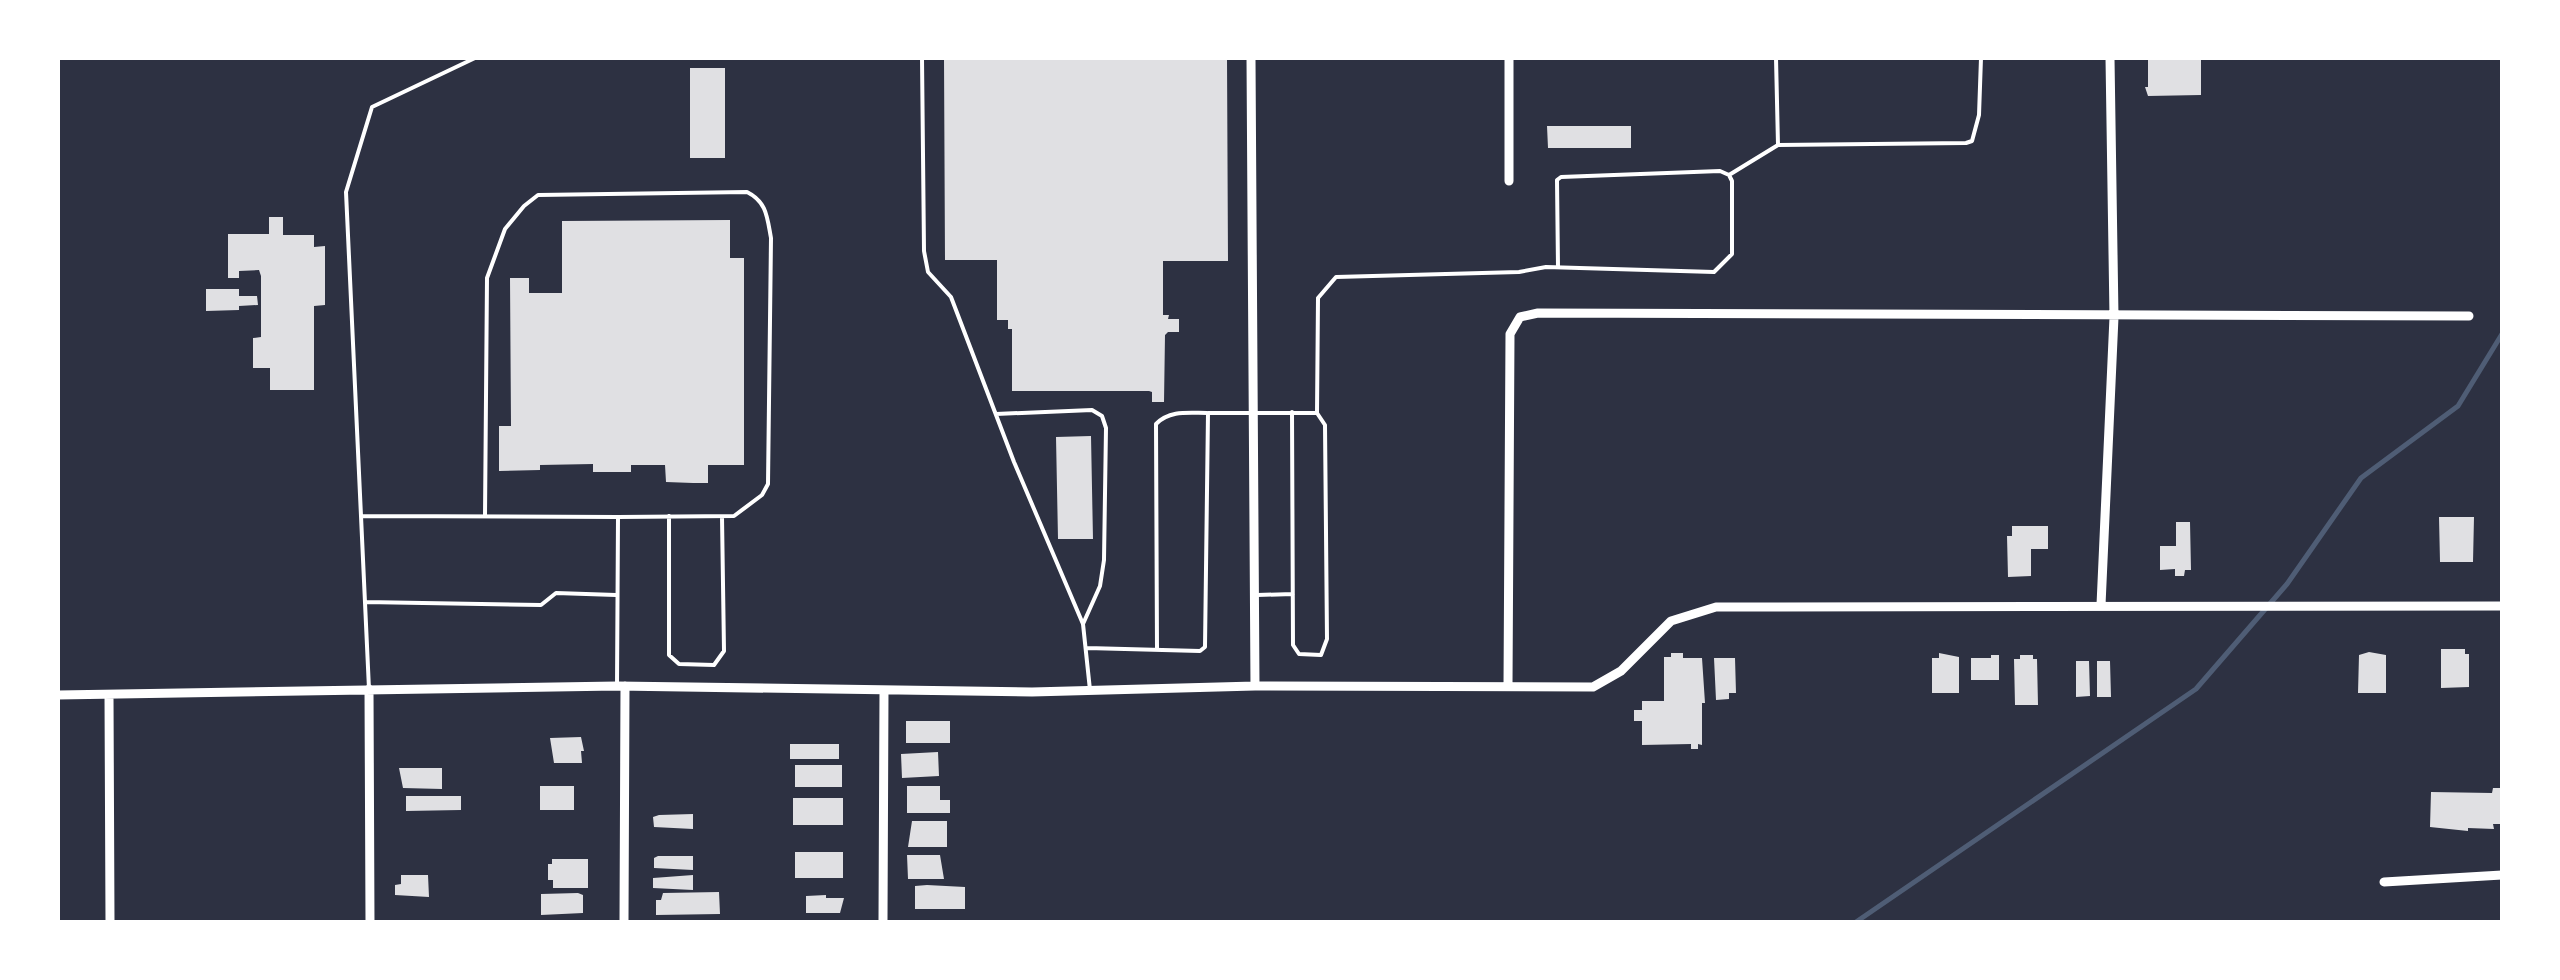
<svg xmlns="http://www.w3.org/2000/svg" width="2560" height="980" viewBox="0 0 2560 980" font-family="Raleway,sans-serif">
	<rect width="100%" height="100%" fill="#2d3142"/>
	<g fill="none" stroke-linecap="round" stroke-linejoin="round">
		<path stroke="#4f5d75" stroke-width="5" d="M1856 922 2196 689 2287 584 2361 478 2458 406 2502 334"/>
	</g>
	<path fill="#e0e0e3" d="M944 58H1227L1228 261H1163V315H1169L1168 319H1179V332H1168L1165 335 1164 402H1152V392L1149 391H1012V329H1008V320H997V260H945Z
		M2148 58H2201V95L2148 96 2145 87H2148Z
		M690 68H725V158H690Z
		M1547 126H1631V148H1548Z
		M269 217H283V235H314V247L325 246V305L314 306V390H270V368H253V338L261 337V276L259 270 239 271V278H228V234H269Z
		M730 220V258H744V465H708V483H693L666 482 665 465H631V472H593V464L540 465V470L499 471V426H511L510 278H529V293H562V221Z
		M206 289H239V296H257L258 305 239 306V310L206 311Z
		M1091 436 1093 539H1058L1056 437Z
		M2439 517H2474L2473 562H2440Z
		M2176 522H2190L2191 570H2185L2184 576H2175V569L2160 570V546H2176Z
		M2012 526H2048V549H2031V576L2008 577 2007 536H2012Z
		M2441 649H2465V654H2469V687L2441 688Z
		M2369 652 2386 655V693H2358L2359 655Z
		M1671 653H1683V658H1702L1705 703H1702V745L1698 744V749H1691V744L1642 745V721H1634V710H1642V701H1664V657H1671Z
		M1939 653 1959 657V693H1932V658H1939Z
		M1991 655H1999V680H1971V658H1991Z
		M2020 655H2033V659H2037L2038 705H2015L2014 659H2020Z
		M1714 658H1735L1736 693H1729V699L1716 700Z
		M2076 661H2089L2090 696 2076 697Z
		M2097 661H2110L2111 697H2097Z
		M906 721H950V743H906Z
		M581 737 584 751H581L582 763H554L550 738Z
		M790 744H839V759H790Z
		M938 752 939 776 902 778 901 754Z
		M795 765H842V787H795Z
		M399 768H442V789L403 788Z
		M540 786H574V810H540Z
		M907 786H940V800H950V813H907Z
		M2493 788H2502V824H2493L2494 829 2468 828V831L2430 827 2431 792 2492 793Z
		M406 796H461V810L406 811Z
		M793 798H843V825H793Z
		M693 814V829L654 827 653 817 659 815Z
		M912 821H947V847H908Z
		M795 852H843V878H795Z
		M907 855H940L944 879H908Z
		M658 856H693V870L654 868V858Z
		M552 859H588V888H553V880H548V864H552Z
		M401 875H428L429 897 395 895V885L401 884Z
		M693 875V890L653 888V878Z
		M927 885 965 887V909H915V886Z
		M719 892 720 914 656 915V900H661L663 893Z
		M578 893 583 895V913L541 915V894Z
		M826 895V898H844L840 913H806V896Z"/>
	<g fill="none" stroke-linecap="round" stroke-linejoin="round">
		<path stroke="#fff" stroke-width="4" d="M922 58 924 251 928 272 951 297 1014 462 1083 624 1090 690
			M1776 58 1778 145
			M1558 267 1557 180 1561 177 1720 171 1729 175 1778 145 1966 143 1972 141 1979 115 1981 58
			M1292 412 1293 645 1299 654 1321 655 1327 639 1325 425 1317 413
			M996 414 1092 410 1102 416 1106 428 1104 560 1100 586 1083 624
			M362 516 618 517 617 686
			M485 516 487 278 505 229 524 206 538 195 747 192C767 202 767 217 771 238L768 484 762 495 734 516 618 517
			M669 516V655L679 664 714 665 724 651 722 517
			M1257 595 1293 594
			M365 602 541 605 556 593 616 595
			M1087 648 1200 651 1205 647 1208 413H1317L1318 298 1336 277 1519 272 1546 267 1714 272 1732 254V181L1729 175
			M1157 650 1156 424C1170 410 1188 413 1207 413
			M369 689 346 192 372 107 475 58"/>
		<path stroke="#fff" stroke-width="9" d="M1251 58 1255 686
			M1509 181V58
			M2101 605 2114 317 2110 58
			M1508 686 1510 334 1520 317 1538 313 2469 316
			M369 689 370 922
			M58 695 617 686 1032 692 1255 686 1593 687 1621 671 1671 621 1716 607 2502 606
			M109 695 110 922
			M2384 882 2502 875
			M624 922 625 686
			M883 922 884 691"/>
	</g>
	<rect width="2560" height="980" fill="none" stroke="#ffffff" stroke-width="120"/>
</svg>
